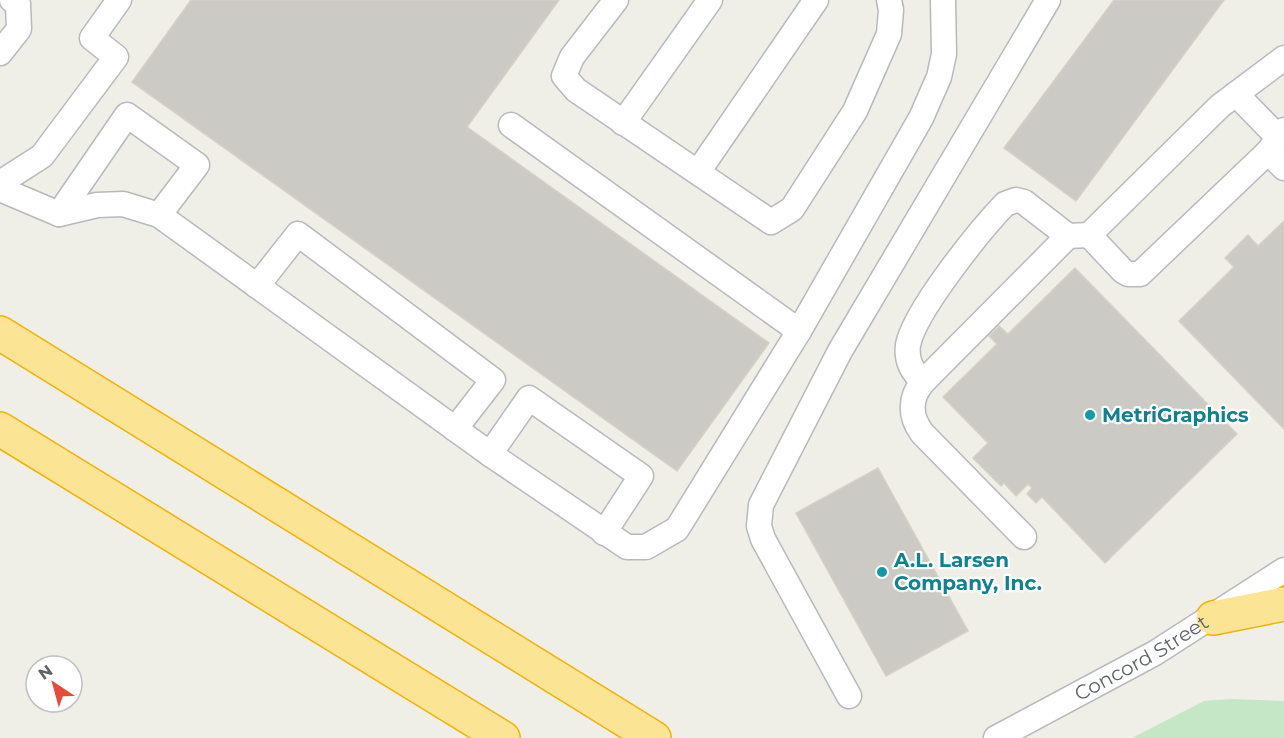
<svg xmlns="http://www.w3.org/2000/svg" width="1284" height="738" viewBox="0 0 1284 738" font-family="Montserrat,sans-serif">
	<rect width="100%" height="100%" fill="#f0efe7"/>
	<path fill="#c5e7c6" d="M1232 699 1284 701V738H1132L1204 701Z"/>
	<path fill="#cccac4" stroke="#d5d1c6" stroke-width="1.5" d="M191 0H559L467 127 769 343 677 471 132 82Z
		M1114 0H1224L1076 201 1004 148Z
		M1284 221V429L1179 321 1234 267 1225 258 1248 235 1258 246Z
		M1075 268 1237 434 1105 563 1042 497 1036 503 1027 494 1032 488 1028 484 1016 496 1004 483 1001 486 973 458 988 443 943 397 997 344 989 336 999 326 1008 334Z
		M878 468 968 631 886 676 796 513Z"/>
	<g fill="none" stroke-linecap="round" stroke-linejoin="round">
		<defs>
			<g id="minor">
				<path d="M616 0 572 57 564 76 576 90 771 222 792 209 855 111 889 34 891 10 889 0"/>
				<path d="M0 53 19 29 18 4 12 0"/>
				<path d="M1236 94 1278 137"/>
				<path d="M623 123 710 0"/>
				<path d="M511 125 799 331"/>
				<path d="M1268 152 1284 168"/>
				<path d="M698 172 816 0"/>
				<path d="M0 183 42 156 116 57 92 38 119 0"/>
				<path d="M0 189 59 214 97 205 123 204 159 215 490 454 627 547H646L677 529 799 331 921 118 939 77 944 54 943 0"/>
				<path d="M59 214 127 115 197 165 159 215"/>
				<path d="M1089 235 1123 271 1128 274H1140L1268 152 1284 130"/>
				<path d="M257 286 298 234 493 380 455 429"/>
				<path d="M923 382C912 371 906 361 908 345 914 312 980 230 1005 204L1016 200 1024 202 1068 236 1089 235 1220 106 1284 58"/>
				<path d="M490 454 529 398 641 476 604 533"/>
				<path d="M1024 537 922 433C910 417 909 398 923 382L1068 236"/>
				<path d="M849 696 763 539 759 526 761 505 840 351 1048 0"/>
				<path id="s1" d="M996 738 1155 653 1284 570"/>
			</g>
			<path id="highway" d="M0 333 654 738
				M0 429 503 738
				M1213 618 1284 604"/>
		</defs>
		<use href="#minor" stroke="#b7b9bd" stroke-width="27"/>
		<use href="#highway" stroke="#f2b205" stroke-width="36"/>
		<use href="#minor" stroke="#fff" stroke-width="24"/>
		<use href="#highway" stroke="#fbe594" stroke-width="33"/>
	</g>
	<g fill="#0f9aa8" stroke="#fff" stroke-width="2">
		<circle cx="1090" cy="415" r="6"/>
		<circle cx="882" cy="572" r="6"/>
	</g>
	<g text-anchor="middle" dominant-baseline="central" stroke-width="4.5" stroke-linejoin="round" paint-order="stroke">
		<g font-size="20" font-weight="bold" fill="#0d838f" stroke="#fff" text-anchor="start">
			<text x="1102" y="415">MetriGraphics</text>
			<text x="894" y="560">A.L. Larsen<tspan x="894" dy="23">Company, Inc.</tspan></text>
		</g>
		<g font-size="20" fill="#5f6267" stroke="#fff">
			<text stroke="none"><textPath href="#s1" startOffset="166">Concord Street</textPath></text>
		</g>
	</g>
	<g transform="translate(54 684) rotate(324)"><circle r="28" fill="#ffffff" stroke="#bfc0c2" stroke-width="1.5"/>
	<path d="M0-4.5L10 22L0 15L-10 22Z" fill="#e64c38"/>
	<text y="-9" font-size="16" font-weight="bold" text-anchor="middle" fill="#5f6267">N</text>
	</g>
</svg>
